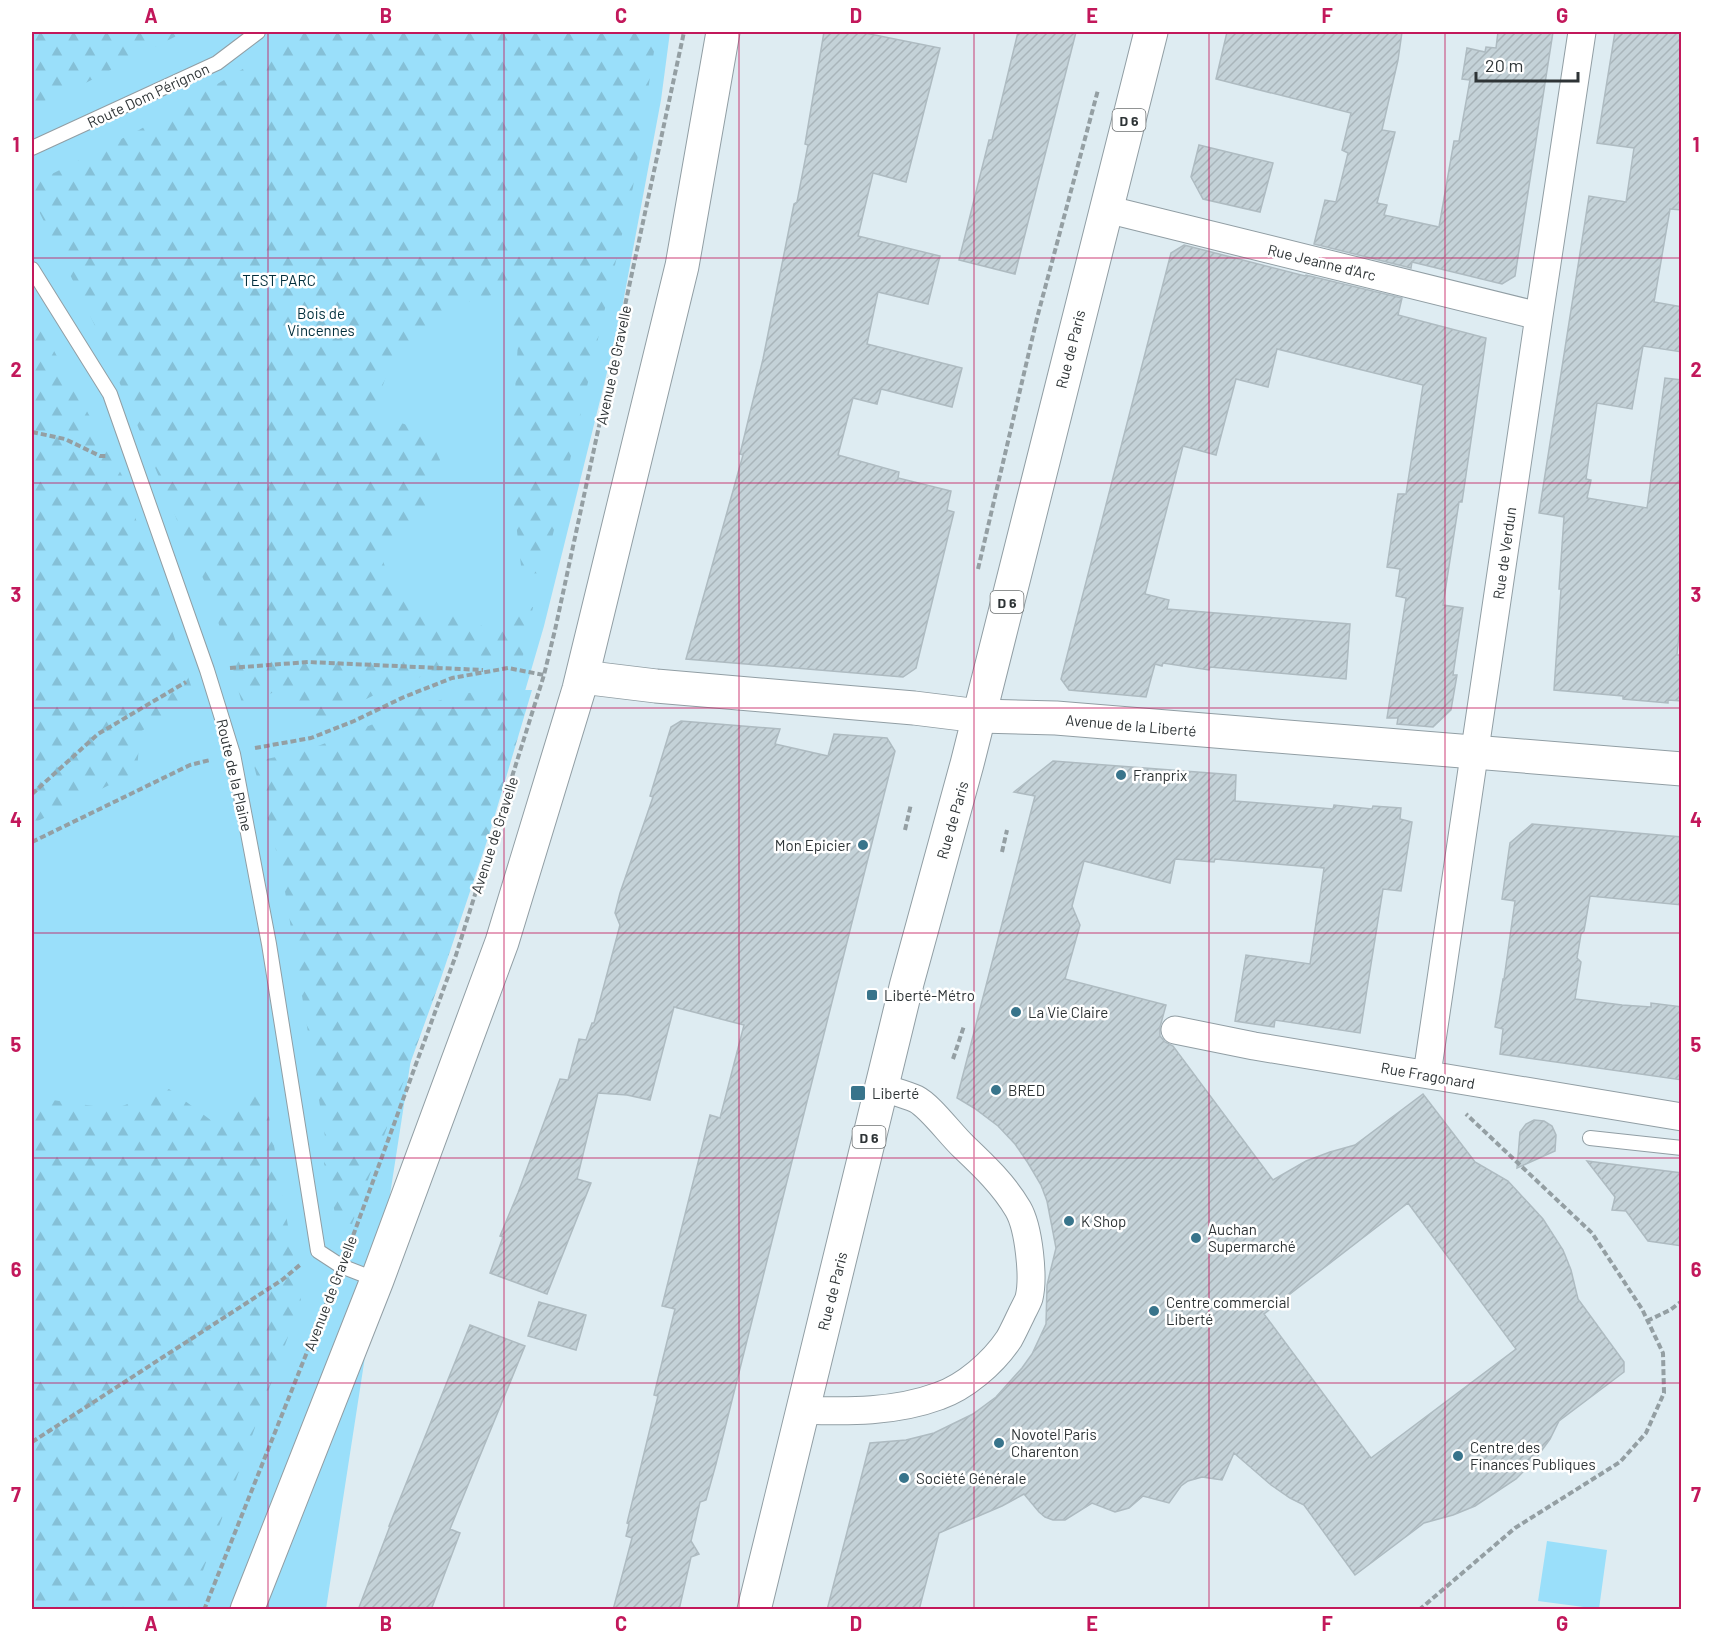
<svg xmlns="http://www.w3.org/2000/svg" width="1713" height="1641" viewBox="0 0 1713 1641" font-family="Barlow,sans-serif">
	<defs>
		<pattern id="forest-firs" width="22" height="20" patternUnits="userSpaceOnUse" patternTransform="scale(1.5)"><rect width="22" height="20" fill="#9adffa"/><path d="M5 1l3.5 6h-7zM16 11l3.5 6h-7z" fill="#85c0d7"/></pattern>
		<pattern id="building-hatch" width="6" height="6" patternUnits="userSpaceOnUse" patternTransform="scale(1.5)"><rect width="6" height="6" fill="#c4d2d8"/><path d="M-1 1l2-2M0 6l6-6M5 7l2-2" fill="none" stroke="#a9b5ba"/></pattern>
	</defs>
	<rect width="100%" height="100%" fill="#deecf2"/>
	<path fill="#9adffa" d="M32 32H670L661 100 619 324 544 626 480 845 411 1059 326 1609 32 1610Z
		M1547 1541 1607 1550 1599 1609 1538 1601Z"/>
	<path fill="url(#forest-firs)" d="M32 32H184L74 89 32 106Z
		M306 32H657L633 187 544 573 522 574 510 472 518 342 502 292 459 305 394 353 373 414 426 431 440 460 425 507 398 536 385 541 383 561 391 583 416 613 443 614 475 620 490 633 505 624 512 608 533 607 523 656 472 660 390 687 311 727 298 705 281 690 242 703 210 594 177 520 100 336 32 197V184L139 130Z
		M32 317 53 349 124 479 150 567 195 697 140 732 137 771 32 824Z
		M486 690H532L489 835 440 981 352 1224 341 1222 336 1218 324 1163 328 1155 282 873 253 762 308 750 401 713 456 695Z
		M263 1082 301 1301 189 1609H32V1097L114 1109 169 1089 216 1124Z"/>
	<path fill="url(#building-hatch)" stroke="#aebbc1" stroke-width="1.5" fill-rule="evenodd" d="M824 32H860L940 48 906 182 873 173 858 236 940 256 928 304 878 292 867 344 962 368 952 407 881 389 877 404 853 398 838 455 899 472 898 478 951 491 947 510 954 512 916 668 903 677 686 659 743 455 740 454 763 359 794 204 797 202 808 145 805 144Z
		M1018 32H1076L1015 274 959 260 989 140H992Z
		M1227 32H1402L1398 60 1382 130 1395 132 1377 203 1387 205 1384 215 1439 227 1454 141H1459L1470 80 1462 79 1467 48 1485 52 1486 47 1496 48 1498 32H1553L1515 276 1502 284 1412 262 1411 268 1314 244 1325 200 1336 202 1348 153 1342 150 1351 113 1216 79Z
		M1615 32H1682V210L1670 209 1654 302 1682 307V352L1643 346 1632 409 1597 403 1586 479 1591 480 1587 498 1647 508 1665 378 1682 380V604L1677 655H1682V701L1668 700V703L1623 699V696L1554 690 1561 589H1559L1564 517 1539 513 1589 196 1626 202 1634 148 1597 143Z
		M1199 145 1273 163 1260 212 1203 199 1191 177Z
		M1184 245 1305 276 1306 275 1402 298 1398 315 1486 338 1462 502H1459L1443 605 1463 608 1453 675H1457L1451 710 1433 727 1397 724 1398 718H1387L1406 598 1396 596 1400 569 1387 567 1398 494H1406L1423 385 1277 349 1268 387 1236 379 1216 455 1183 446 1145 594 1169 600 1167 609 1350 624 1346 679 1210 667 1209 670 1163 663 1162 666 1155 664 1146 697 1069 690 1061 679 1171 253Z
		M681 721 780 729 775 744 828 756 834 734 887 738 895 751 716 1464 706 1500 700 1502 691 1541 699 1554 691 1557 679 1610H613L632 1538 626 1536 629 1524 627 1523 658 1396 654 1395 675 1309 662 1306 710 1115 720 1118 744 1025 674 1007 650 1100 627 1095 598 1093 577 1179 591 1183 547 1294 490 1273 503 1237 500 1236 518 1193 560 1079 568 1080 579 1039 586 1040 592 1023H594L620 925 615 913 620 893 653 797 650 796 671 727Z
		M1053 761 1236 775 1235 801 1333 809 1334 805 1372 809 1373 806 1401 808 1400 819 1412 822 1401 891 1383 889 1360 1033 1275 1020 1274 1027 1235 1021 1246 955 1310 964 1324 868 1215 859 1214 862 1175 859 1170 883 1084 861 1072 906 1080 925 1065 979 1166 1005 1160 1027V1036L1165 1042 1173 1046 1273 1180 1306 1161 1330 1152 1355 1145 1423 1094 1475 1162 1508 1181 1543 1219 1563 1250 1571 1270 1578 1299 1624 1362V1372L1559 1421 1550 1439 1534 1461 1516 1479 1475 1506 1453 1515 1424 1523 1355 1575 1304 1505 1290 1498 1271 1485 1234 1453 1222 1480 1202 1477 1188 1481 1181 1486 1169 1503 1143 1496 1129 1508 1115 1512 1092 1503 1065 1520H1053L1045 1517 1039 1512 1024 1494 1002 1506 939 1533 919 1610H827L870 1443 906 1440 934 1433 973 1414 996 1397 1022 1368 1032 1354 1046 1324 1047 1285 1056 1248 1047 1201 1041 1185 1028 1163 1015 1144 998 1126 974 1108 957 1098 1035 796 1014 792ZM1408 1203 1516 1349 1371 1458 1264 1314Z
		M1532 824 1682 837V905L1590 896 1584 931 1581 934 1577 958 1581 962 1575 999 1622 1005 1651 1007V1003L1682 1007V1080L1500 1054 1503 1029 1495 1027 1503 979H1504L1515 901 1502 899 1510 843Z
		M1534 1120 1544 1121 1552 1126 1556 1135 1555 1151 1517 1168 1520 1132 1526 1124Z
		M1587 1161 1682 1173V1246L1648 1241 1626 1211 1612 1210 1615 1197Z
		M539 1302 586 1315 576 1350 528 1336Z
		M470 1325 525 1346 450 1529 460 1533 431 1610H358L390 1526H389Z"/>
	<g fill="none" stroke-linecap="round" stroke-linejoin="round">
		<defs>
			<path id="lane" d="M32 148 217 63 258 32
				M32 269 110 394 207 670 233 754 269 944 318 1251 341 1266 377 1280
				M1590 1138 1682 1148"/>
			<path id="street" d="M1106 209 1539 316
				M1175 1030 1254 1046 1682 1117
				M1427 1074 1539 316 1582 32
				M803 1410C848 1412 896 1412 939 1396 965 1387 993 1363 1009 1339 1013 1332 1017 1323 1021 1315 1023 1310 1027 1304 1029 1298 1034 1278 1029 1228 1018 1209 1004 1185 984 1166 964 1147 951 1135 930 1106 916 1099 905 1094 892 1091 881 1087"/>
			<path id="secondary" d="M582 677 656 686 914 708 979 716 1056 718 1682 769
				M247 1610 377 1280 502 942 579 689 682 266 723 32"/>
			<path id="primary" d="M754 1610 907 983 967 764 1151 32"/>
		</defs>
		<use href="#lane" stroke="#919ea4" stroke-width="16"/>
		<use href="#street" stroke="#919ea4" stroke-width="29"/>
		<use href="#secondary" stroke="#919ea4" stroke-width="35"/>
		<use href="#primary" stroke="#919ea4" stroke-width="35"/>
		<path stroke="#949fa3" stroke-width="4" stroke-dasharray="6 3" stroke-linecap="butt" d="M32 432 65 439 100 456H107
			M978 569 1037 318 1098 90
			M230 668 308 662 483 670
			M255 748 311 738 354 721 404 697 452 678 508 668 544 675
			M32 794 98 734 186 682
			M905 830 911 804
			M32 842 190 765 210 760
			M1002 852 1007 830
			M953 1059 964 1026
			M350 1244 456 955 544 675 555 630 684 32
			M1647 1321 1670 1310 1682 1301
			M32 1442 282 1280 301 1264
			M204 1610 333 1287
			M1419 1610 1515 1528 1620 1462 1646 1433 1664 1393 1663 1353 1642 1309 1592 1233 1466 1114"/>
		<use href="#lane" stroke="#fff" stroke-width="14"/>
		<use href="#street" stroke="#fff" stroke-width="27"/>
		<use href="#secondary" stroke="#fff" stroke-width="33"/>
		<use href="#primary" stroke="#fff" stroke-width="33"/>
	</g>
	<path fill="none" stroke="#c2185b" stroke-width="1.5" stroke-opacity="0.55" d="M268 32V1610M504 32V1610M739 32V1610M974 32V1610M1209 32V1610M1445 32V1610M32 258H1682M32 483H1682M32 708H1682M32 933H1682M32 1158H1682M32 1383H1682"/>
	<g fill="#38748b" stroke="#fff" stroke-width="2">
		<circle cx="1121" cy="775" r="6"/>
		<circle cx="863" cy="845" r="6"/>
		<rect x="866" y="989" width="12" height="12" rx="3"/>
		<circle cx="1016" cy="1012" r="6"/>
		<circle cx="996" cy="1090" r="6"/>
		<rect x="850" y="1085" width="16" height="16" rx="3"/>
		<circle cx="1069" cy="1221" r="6"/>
		<circle cx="1196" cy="1238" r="6"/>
		<circle cx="1154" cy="1311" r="6"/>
		<circle cx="999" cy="1443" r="6"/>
		<circle cx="1458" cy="1456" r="6"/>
		<circle cx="904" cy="1478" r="6"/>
	</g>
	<g text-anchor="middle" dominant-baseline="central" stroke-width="5" stroke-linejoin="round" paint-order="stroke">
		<g fill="#fff" stroke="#6d7172" stroke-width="1.5">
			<rect x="1112.5" y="109" width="33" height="22" rx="4.5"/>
			<rect x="990.5" y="591" width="33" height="22" rx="4.5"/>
			<rect x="852.5" y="1126" width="33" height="22" rx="4.5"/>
		</g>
		<g font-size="14" font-weight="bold" fill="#2e3436">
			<text x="1129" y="120">D 6</text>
			<text x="1007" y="602">D 6</text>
			<text x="869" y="1137">D 6</text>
		</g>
		<g font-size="15" fill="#2e3436" stroke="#fff">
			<text transform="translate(148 95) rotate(-25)">Route Dom Pérignon</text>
			<text transform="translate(1322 262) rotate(14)">Rue Jeanne d'Arc</text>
			<text transform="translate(1070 349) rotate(-76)">Rue de Paris</text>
			<text transform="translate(613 365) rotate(-78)">Avenue de Gravelle</text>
			<text transform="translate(1504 553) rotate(-82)">Rue de Verdun</text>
			<text transform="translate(1131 725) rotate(5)">Avenue de la Liberté</text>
			<text transform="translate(235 775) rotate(77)">Route de la Plaine</text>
			<text transform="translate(952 820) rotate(-74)">Rue de Paris</text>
			<text transform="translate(494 835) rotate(-72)">Avenue de Gravelle</text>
			<text transform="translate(1428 1075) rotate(10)">Rue Fragonard</text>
			<text transform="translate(832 1291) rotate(-76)">Rue de Paris</text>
			<text transform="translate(330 1293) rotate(-69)">Avenue de Gravelle</text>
		</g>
		<g font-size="15" fill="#012e3c" stroke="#fff">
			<text x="279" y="280">TEST PARC</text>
			<text x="321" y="313">Bois de<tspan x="321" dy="17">Vincennes</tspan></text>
		</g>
		<g font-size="15" fill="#2e3436" stroke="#fff" text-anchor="start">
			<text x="1133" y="775">Franprix</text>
			<text x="851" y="845" text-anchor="end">Mon Epicier</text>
			<text x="884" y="995">Liberté-Métro</text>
			<text x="1028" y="1012">La Vie Claire</text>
			<text x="1008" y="1090">BRED</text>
			<text x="872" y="1093">Liberté</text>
			<text x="1081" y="1221">K Shop</text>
			<text x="1208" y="1229">Auchan<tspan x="1208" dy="17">Supermarché</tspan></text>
			<text x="1166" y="1302">Centre commercial<tspan x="1166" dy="17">Liberté</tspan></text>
			<text x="1011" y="1434">Novotel Paris<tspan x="1011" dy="17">Charenton</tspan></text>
			<text x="1470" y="1447">Centre des<tspan x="1470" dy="17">Finances Publiques</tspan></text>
			<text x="916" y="1478">Société Générale</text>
		</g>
	</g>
	<rect width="1713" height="1641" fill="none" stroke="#ffffff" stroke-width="66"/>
	<path d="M1476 72v9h102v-9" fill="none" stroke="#2e3436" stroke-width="3"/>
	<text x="1485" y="72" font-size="18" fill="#2e3436" stroke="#ffffff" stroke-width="4.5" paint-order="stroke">20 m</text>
	<rect x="33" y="33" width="1647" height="1575" fill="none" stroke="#c2185b" stroke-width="2"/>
	<g font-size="20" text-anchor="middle" font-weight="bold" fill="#c2185b">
		<text x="151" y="23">A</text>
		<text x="386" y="23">B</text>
		<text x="621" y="23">C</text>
		<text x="856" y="23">D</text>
		<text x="1092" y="23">E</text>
		<text x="1327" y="23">F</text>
		<text x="1562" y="23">G</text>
		<text x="16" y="152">1</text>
		<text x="1696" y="152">1</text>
		<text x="16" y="377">2</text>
		<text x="1696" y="377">2</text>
		<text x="16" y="602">3</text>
		<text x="1696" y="602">3</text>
		<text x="16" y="827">4</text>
		<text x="1696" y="827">4</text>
		<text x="16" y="1052">5</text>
		<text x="1696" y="1052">5</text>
		<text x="16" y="1277">6</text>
		<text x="1696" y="1277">6</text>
		<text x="16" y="1502">7</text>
		<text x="1696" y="1502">7</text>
		<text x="151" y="1631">A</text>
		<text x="386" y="1631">B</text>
		<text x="621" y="1631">C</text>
		<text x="856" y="1631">D</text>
		<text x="1092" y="1631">E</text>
		<text x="1327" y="1631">F</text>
		<text x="1562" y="1631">G</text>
	</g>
</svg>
